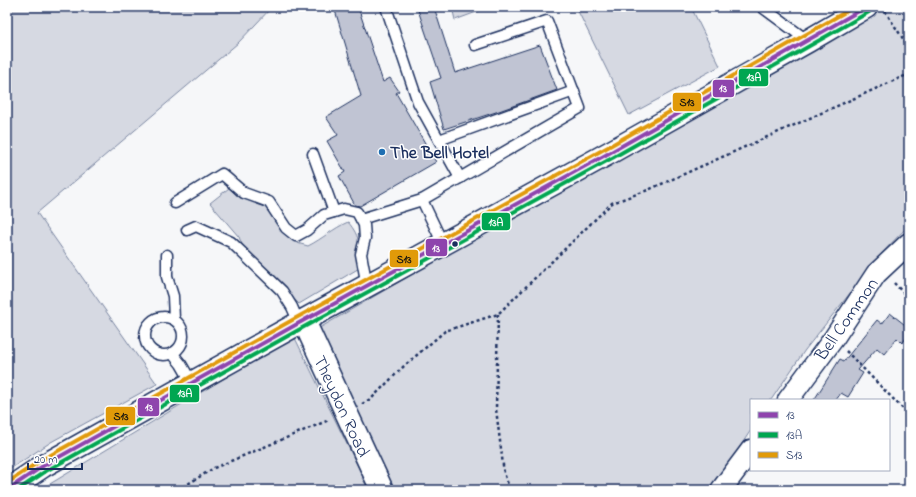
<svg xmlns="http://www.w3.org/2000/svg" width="916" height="497" font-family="'Indie Flower',sans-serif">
  <rect width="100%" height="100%" fill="#f6f7f9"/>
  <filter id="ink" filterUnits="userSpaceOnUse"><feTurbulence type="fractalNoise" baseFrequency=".025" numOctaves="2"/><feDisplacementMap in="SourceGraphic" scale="8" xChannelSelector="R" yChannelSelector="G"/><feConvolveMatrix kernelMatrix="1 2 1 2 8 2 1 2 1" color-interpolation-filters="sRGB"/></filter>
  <g filter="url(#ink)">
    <!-- green -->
    <g fill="#d6d9e2" stroke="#7884a0">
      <path d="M7,7H272L238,43L37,213L157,384L51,442L7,471Z"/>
      <path d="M452,7H490L455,20Z"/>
      <path d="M576,7H691L720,66L629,115Z"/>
      <path d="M885,7H909V225L881,254L805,350L771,400H751V430L711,490H392L316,330L525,209Z"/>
      <path d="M229,188L237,196L260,203L274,215L285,233L297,243L308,246C322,239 334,228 348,222C361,237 360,248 361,267L299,304L243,247L239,237L210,203Z"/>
      <path d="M294,336L363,477L362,478L369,490H40Z"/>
    </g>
    <!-- building -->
    <g fill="#c0c4d3" stroke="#1b2f5e">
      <path d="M334,7H358L383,82L390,78L399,91L396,93L436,162L360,206L355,205L339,176L345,172L327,141L338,135L326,117L361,96Z"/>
      <path d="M417,7H434L455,73L540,45L557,90L499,111L444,129L430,82L441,78Z"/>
      <path d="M890,313L909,328V335L902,343L897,338L884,354L877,348L858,370L863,373L848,397L841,393L836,400H814L840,359L844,361L877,320L882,324Z"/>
    </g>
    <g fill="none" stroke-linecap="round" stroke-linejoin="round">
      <defs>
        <g id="service">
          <path d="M386,7L418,102L460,178"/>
          <path d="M762,7L808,41"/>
          <path d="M439,140L574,91"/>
          <path d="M313,154L334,212"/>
          <path d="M175,203L222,174L244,193L269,202L286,228L296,236L307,230L324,215L344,209L357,212L364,225L365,238L361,254L367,286"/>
          <path d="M361,219L422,200"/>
          <path d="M187,230L196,226L231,242L282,291L292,307L299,323"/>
          <path d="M443,244L422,200L580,108L547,21L475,45"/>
          <path d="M167,255V277L173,296L174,319"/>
          <circle cx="164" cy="336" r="19"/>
          <path d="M172,353L181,364L192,383"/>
        </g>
        <g id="minor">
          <path d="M788,400L834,338L876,274L909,243"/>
          <path d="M721,490L751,450"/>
        </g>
        <path id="tertiary" d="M304,321L382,490"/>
        <path id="secondary" d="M7,490L43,466L299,323L611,152L808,41L866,7"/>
      </defs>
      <!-- service casing -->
      <use href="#service" stroke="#1b2f5e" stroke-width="13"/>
      <!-- minor casing -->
      <use href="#minor" stroke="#1b2f5e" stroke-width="23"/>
      <!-- tertiary casing -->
      <use href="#tertiary" stroke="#1b2f5e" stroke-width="25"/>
      <!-- secondary casing -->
      <use href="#secondary" stroke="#1b2f5e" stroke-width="25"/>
      <!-- path -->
      <g stroke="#1b2f5e" stroke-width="2.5" stroke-dasharray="3 3" stroke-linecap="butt">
        <path d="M885,11L909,48"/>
        <path d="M894,283L909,299"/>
        <path d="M498,314L496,409L504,473L510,490"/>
        <path d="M846,351L909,415"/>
        <path d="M362,404L372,398L403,367L445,331L498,314L612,203L648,190L909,74"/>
        <path d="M178,490L214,468L329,420"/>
      </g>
      <!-- service -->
      <use href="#service" stroke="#fff" stroke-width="10"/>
      <!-- minor -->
      <use href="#minor" stroke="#fff" stroke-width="20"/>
      <!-- tertiary -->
      <use href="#tertiary" stroke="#fff" stroke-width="22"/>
      <!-- secondary -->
      <use href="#secondary" stroke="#fff" stroke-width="22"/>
      <defs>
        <path id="bus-1" d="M7,490L43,466L299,323L611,152L866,7"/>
        <path id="bus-2" d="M18,490L46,471L302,328L614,157L869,12"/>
        <path id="bus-3" d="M7,483L40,461L296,318L608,147L854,7"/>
      </defs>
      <!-- bus-1 casing -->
      <use href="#bus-1" stroke="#fff" stroke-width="7"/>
      <!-- bus-2 casing -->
      <use href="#bus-2" stroke="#fff" stroke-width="7"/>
      <!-- bus-3 casing -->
      <use href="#bus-3" stroke="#fff" stroke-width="7"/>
      <!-- bus-1 -->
      <use href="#bus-1" stroke="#8e44ad" stroke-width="4"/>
      <!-- bus-2 -->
      <use href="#bus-2" stroke="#00a651" stroke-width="4"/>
      <!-- bus-3 -->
      <use href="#bus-3" stroke="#e19a09" stroke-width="4"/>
    </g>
  </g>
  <!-- markers -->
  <circle fill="#1f6fb2" stroke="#fff" stroke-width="1.5" cx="382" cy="152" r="4"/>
  <circle fill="#1b2f5e" stroke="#fff" stroke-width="1.5" cx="455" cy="244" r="3.5"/>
  <g text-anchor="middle" stroke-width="3" stroke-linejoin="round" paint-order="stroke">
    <!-- poi labels -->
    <g font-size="18" font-weight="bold" fill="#1b2f5e" stroke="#fff" text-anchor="start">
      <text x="390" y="158">The Bell Hotel</text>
    </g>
    <!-- street labels -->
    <g font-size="18" fill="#1b2f5e" stroke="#fff">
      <text transform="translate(846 319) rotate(-55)" y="6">Bell Common</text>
      <text transform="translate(342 406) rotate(65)" y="6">Theydon Road</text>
    </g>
  </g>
  <g stroke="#fff" stroke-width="1.5">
    <rect x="738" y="68" width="31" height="19" rx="4" fill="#00a651"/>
    <rect x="712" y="79" width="23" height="19" rx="4" fill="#8e44ad"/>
    <rect x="672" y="92" width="30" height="20" rx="4" fill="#e19a09"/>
    <rect x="481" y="212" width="30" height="19" rx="4" fill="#00a651"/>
    <rect x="425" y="238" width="23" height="19" rx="4" fill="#8e44ad"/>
    <rect x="389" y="249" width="30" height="19" rx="4" fill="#e19a09"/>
    <rect x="169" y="384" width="31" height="19" rx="4" fill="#00a651"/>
    <rect x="137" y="397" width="23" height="20" rx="4" fill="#8e44ad"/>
    <rect x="105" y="406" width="31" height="20" rx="4" fill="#e19a09"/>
  </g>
  <g font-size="11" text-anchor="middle" font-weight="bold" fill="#fff">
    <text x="754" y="81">13A</text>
    <text x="723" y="92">13</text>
    <text x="496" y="226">13A</text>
    <text x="436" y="252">13</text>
    <text x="185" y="397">13A</text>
    <text x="149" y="411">13</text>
  </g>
  <g font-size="11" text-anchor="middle" font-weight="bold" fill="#111">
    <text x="687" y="106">S13</text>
    <text x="404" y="263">S13</text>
    <text x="121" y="420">S13</text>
  </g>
  <!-- margin -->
  <rect width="916" height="497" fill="none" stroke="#fff" stroke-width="24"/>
  <rect x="12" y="12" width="892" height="473" fill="none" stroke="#1b2f5e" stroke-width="1.5" filter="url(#ink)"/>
  <!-- legend -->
  <rect x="750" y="399" width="140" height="72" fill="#ffffff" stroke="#a4acbf"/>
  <rect x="758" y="412" width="20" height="6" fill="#8e44ad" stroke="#a4acbf"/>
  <text x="786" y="419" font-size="12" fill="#1b2f5e">13</text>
  <rect x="758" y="432" width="20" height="6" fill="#00a651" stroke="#a4acbf"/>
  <text x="786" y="439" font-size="12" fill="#1b2f5e">13A</text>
  <rect x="758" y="452" width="20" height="6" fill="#e19a09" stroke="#a4acbf"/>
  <text x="786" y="459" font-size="12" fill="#1b2f5e">S13</text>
  <!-- scale -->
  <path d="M28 463v6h54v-6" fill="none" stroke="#1b2f5e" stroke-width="2"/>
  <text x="34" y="463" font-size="12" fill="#1b2f5e" stroke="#ffffff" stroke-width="3" paint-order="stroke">20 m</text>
</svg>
